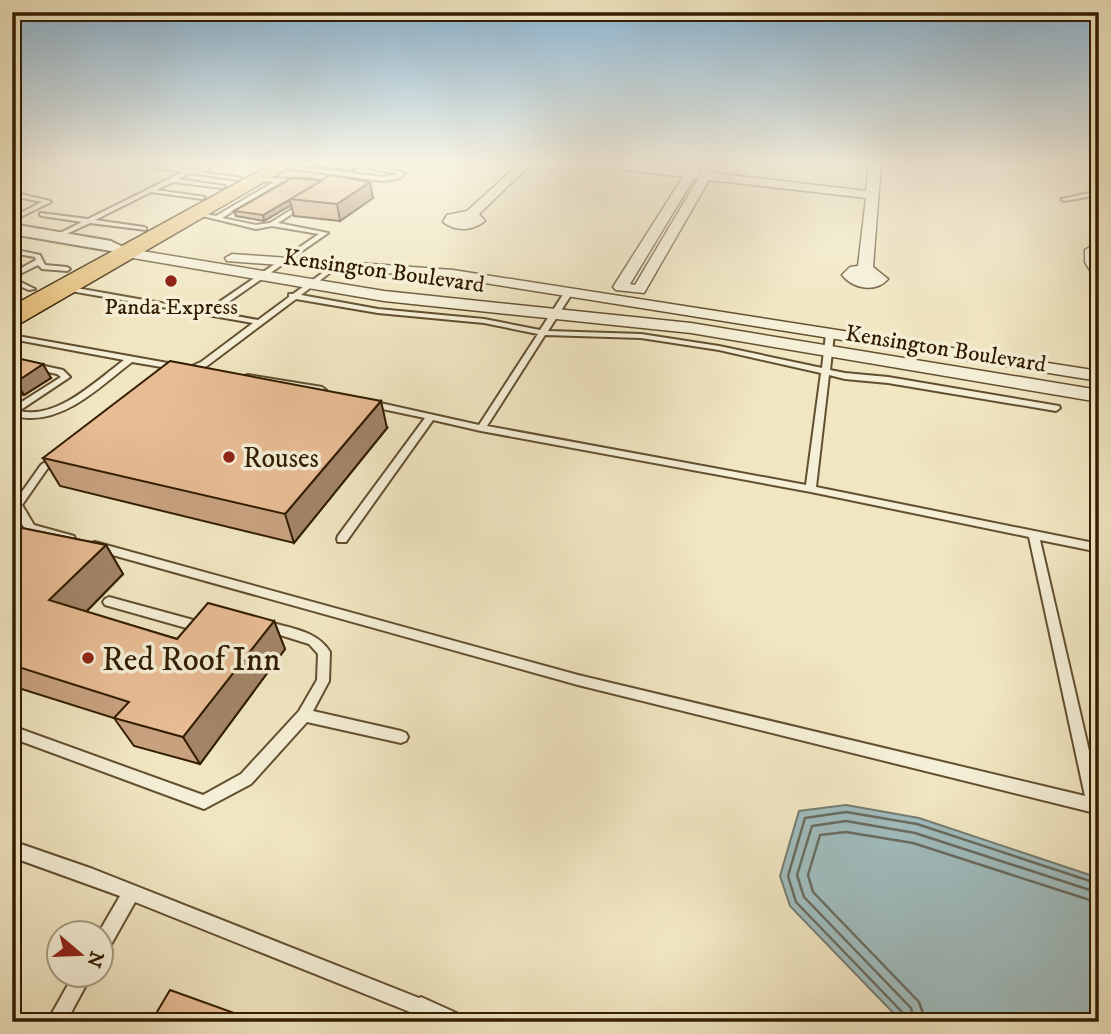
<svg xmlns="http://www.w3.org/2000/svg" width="1111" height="1034" font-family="'IM FELL DW Pica',serif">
  <rect width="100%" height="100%" fill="#f0e6c1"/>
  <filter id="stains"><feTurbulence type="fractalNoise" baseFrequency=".00286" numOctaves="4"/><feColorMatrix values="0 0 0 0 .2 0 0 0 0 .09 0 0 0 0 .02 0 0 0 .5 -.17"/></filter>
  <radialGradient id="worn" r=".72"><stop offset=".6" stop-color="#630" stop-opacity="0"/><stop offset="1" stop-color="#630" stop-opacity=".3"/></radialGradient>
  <!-- water -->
  <path fill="#a0bcbe" stroke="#747c72" stroke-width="2" d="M846,805L919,818L1099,878V1022H902L790,906L780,876L799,811Z"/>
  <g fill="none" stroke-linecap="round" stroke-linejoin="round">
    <!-- shore -->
    <g stroke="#696c5f" stroke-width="2.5">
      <path d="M906,1022L904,1014L796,902L788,876L805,818L846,812L917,824L1099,884"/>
      <path d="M915,1022L911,1008L804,897L797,875L812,826L846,821L915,833L1099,893"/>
      <path d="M926,1022L919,1002L813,892L808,875L820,835L846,832L913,843L1099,903"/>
    </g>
    <defs>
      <g id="service">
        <path d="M133,164H149L196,171L210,164H217L203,172L241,178L238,180L190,173L178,179L225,186L222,188L173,182L156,190L205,197L202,199L151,192L95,220L144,227L146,228V230L90,223L58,238H54V236L82,222L42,216L40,215V213L88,219L183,172Z"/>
        <path d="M350,164H363L405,173L400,178L383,181L277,167L280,165L383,177L398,174Z"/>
        <path d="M256,178L311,179L322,181L319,183L281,182L222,218L256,225L270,223L302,203L304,204V206L278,223L328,233L214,312L258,320L289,297V294H293L338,262L340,263V265L301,295L378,309L484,319L540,330L566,290H569L573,292L548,331L641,334L719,346L822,368L826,334L830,332L834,334L830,370L845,373L888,377L1059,406L1060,408L1056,411L888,383L845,379L829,375L816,487L1099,544V552L1040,540L1099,794V814L578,685L91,549L90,546L91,543L95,542L578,675L1085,796L1029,537L811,492L481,431L433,420L346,542H338L337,539L338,536L425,418L368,406V402L371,401L479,425L538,334L484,323L378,313L296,299L207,366L191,372L132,362C103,384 68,420 28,418C23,418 17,416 12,415V408L61,377L57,374L12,364V359L63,370L70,377L19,411C57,420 96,381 124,360L12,339V335L190,367L201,362L253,323L65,290L61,288L65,286L206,311L319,234L272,226L256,229L194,214L197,212L216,216L274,182L258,181ZM545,335L641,338L719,350L821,373L806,485L487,426Z"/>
        <path d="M1099,191V195L1064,201L1061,199Z"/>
        <path d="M12,192L50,201L51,202L12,221V217L42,202L12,196Z"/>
        <path d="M12,249L40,255L45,265L67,267L70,269L67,271L42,269L38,265L12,278L35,289L29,290L12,283V273L36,260L35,257L12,253Z"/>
        <path d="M248,375L322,387L326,390L322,393L245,380V376Z"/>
        <path d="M57,454L62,457L60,459L47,469L22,505L34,525L74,536L75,539L74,542L70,543L26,531L12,506L41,465Z"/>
        <path d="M109,597L197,621L208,622L210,625L208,628L197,631L105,605L103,602L105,599Z"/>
        <path d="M265,621C288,628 317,630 330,652L329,681L313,711L401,731L406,733L408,737L406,741L401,743L307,722L251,784L204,809L12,738V726L203,795L241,774L299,711L317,680L318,654L309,644L261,629L259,626L261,623Z"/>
        <path d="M12,841L93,869L419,998L421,997L463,1016L466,1022H434L425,1018L424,1022H406L410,1012L135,902L108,950L102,952V932H99L120,896L12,857Z"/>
        <path d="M74,974H92L66,1022H47Z"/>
      </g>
      <g id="minor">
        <path d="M519,164H531L479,214L485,221C472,231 456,232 443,222L447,215L467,211Z"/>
        <path d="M596,164H634L687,170L691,164H702L698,172H702L706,164H717L712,173L866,191L869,164H881L873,267L888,279C876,293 853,289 842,275L850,267L858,266L866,198L709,180L644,293L616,290L613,287L683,177L601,167ZM694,178L698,179L635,285L630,284Z"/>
        <path d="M1099,241V278L1094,277L1085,262V250Z"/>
        <path d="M111,242L130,249L384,291L691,323L1099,390V402L691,333L384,301L127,257L106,249V243Z"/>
        <path d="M232,254L453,270L1099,371V381L453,278L227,261L225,258Z"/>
      </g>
      <path id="tertiary" d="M12,224L111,241L120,246L111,251L12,234Z"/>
      <path id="primary" d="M272,164H295L21,323L12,325V306Z"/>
    </defs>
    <!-- service casing -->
    <use href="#service" stroke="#624f30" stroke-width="4"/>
    <!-- minor casing -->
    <use href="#minor" stroke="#624f30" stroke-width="3"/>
    <!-- tertiary casing -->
    <use href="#tertiary" stroke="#624f30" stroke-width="4"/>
    <!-- primary casing -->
    <use href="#primary" stroke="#321d00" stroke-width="3"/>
    <!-- service -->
    <use href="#service" fill="#f5efd7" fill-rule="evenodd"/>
    <!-- minor -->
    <use href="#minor" fill="#f5efd7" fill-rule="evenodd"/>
    <!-- tertiary -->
    <use href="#tertiary" fill="#f5efd7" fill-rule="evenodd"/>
    <!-- primary -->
    <use href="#primary" fill="#e8c380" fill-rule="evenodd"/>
  </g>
  <!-- wall -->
  <g fill="#c8a27f" stroke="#321d00" stroke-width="2">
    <path d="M313,164H357L358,168L354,171L313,166Z"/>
    <path d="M292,178L373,198L340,221L294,216L291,205L264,221L236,216L234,211Z"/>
    <path d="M12,357L51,378L24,395L12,393Z"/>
    <path d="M387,428L294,543L60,486L43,458Z"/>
    <path d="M12,526L106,545L123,574L86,612L177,639L274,621L285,649L200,764L134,746L114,718L12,686Z"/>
  </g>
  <!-- shaded-wall -->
  <g fill="#a28468" stroke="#321d00" stroke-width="2">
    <path d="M352,164H357L358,168L354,171Z"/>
    <path d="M370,182L373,198L340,221L337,204Z"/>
    <path d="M290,200L291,205L264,221L263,215Z"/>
    <path d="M43,364L51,378L24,395L16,382Z"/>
    <path d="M381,401L387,428L294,543L285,514Z"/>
    <path d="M106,545L123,574L69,629L49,600Z"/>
    <path d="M274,621L285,649L200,764L183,737Z"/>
  </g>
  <!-- building -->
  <g fill="#e8bc94" stroke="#321d00" stroke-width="2">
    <path d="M330,175L370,182L337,204L290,199Z"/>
    <path d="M292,178L321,181L263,215L234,211Z"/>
    <path d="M12,357L43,364L16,382L12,381Z"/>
    <path d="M170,361L381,401L285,514L43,458Z"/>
    <path d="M12,526L106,545L49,600L177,639L208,603L274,621L183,737L114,718L129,702L12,665Z"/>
    <path d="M170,990L259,1022H151Z"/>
  </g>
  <!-- sky -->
  <linearGradient id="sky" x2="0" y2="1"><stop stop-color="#8bb7d7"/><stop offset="0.53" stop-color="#f8f4e3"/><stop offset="1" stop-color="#f8f4e3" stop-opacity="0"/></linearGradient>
  <rect width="1111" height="309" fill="url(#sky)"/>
  <!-- markers -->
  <g fill="#8f2418" stroke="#f5efd7" stroke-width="2.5">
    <circle cx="171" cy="281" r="7"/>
    <circle cx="229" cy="457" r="7"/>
    <circle cx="88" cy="658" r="7"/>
  </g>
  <g text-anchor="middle" stroke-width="7" stroke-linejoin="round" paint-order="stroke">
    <!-- far-street labels -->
    <g font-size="23" fill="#321d00" stroke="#f5efd7">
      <text transform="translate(384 270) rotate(8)" y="8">Kensington Boulevard</text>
      <text transform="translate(946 348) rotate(9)" y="8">Kensington Boulevard</text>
    </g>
    <!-- far-poi labels -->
    <g font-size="23" fill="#321d00" stroke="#f5efd7">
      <text x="171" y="314">Panda Express</text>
    </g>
    <!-- poi labels -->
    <g font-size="28" fill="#321d00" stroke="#f5efd7" text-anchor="start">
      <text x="243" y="467">Rouses</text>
    </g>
    <!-- near-poi labels -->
    <g font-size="33" fill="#321d00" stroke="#f5efd7" text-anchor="start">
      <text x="102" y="670">Red Roof Inn</text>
    </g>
  </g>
  <!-- margin -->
  <rect width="1111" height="1034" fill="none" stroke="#f0e6c1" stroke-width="42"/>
  <rect x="14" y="14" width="1083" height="1006" fill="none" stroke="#321d00" stroke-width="3.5"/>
  <rect x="21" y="21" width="1069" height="992" fill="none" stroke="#321d00" stroke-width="2"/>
  <!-- north arrow -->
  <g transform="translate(80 954) rotate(109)"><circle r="33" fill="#f5efd7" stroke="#a79b81" stroke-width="2"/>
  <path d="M0-5L12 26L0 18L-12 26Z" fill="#8f2418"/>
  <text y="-10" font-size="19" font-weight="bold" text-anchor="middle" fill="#321d00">N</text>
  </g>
  <rect width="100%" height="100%" filter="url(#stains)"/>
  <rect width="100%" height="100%" fill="url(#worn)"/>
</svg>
